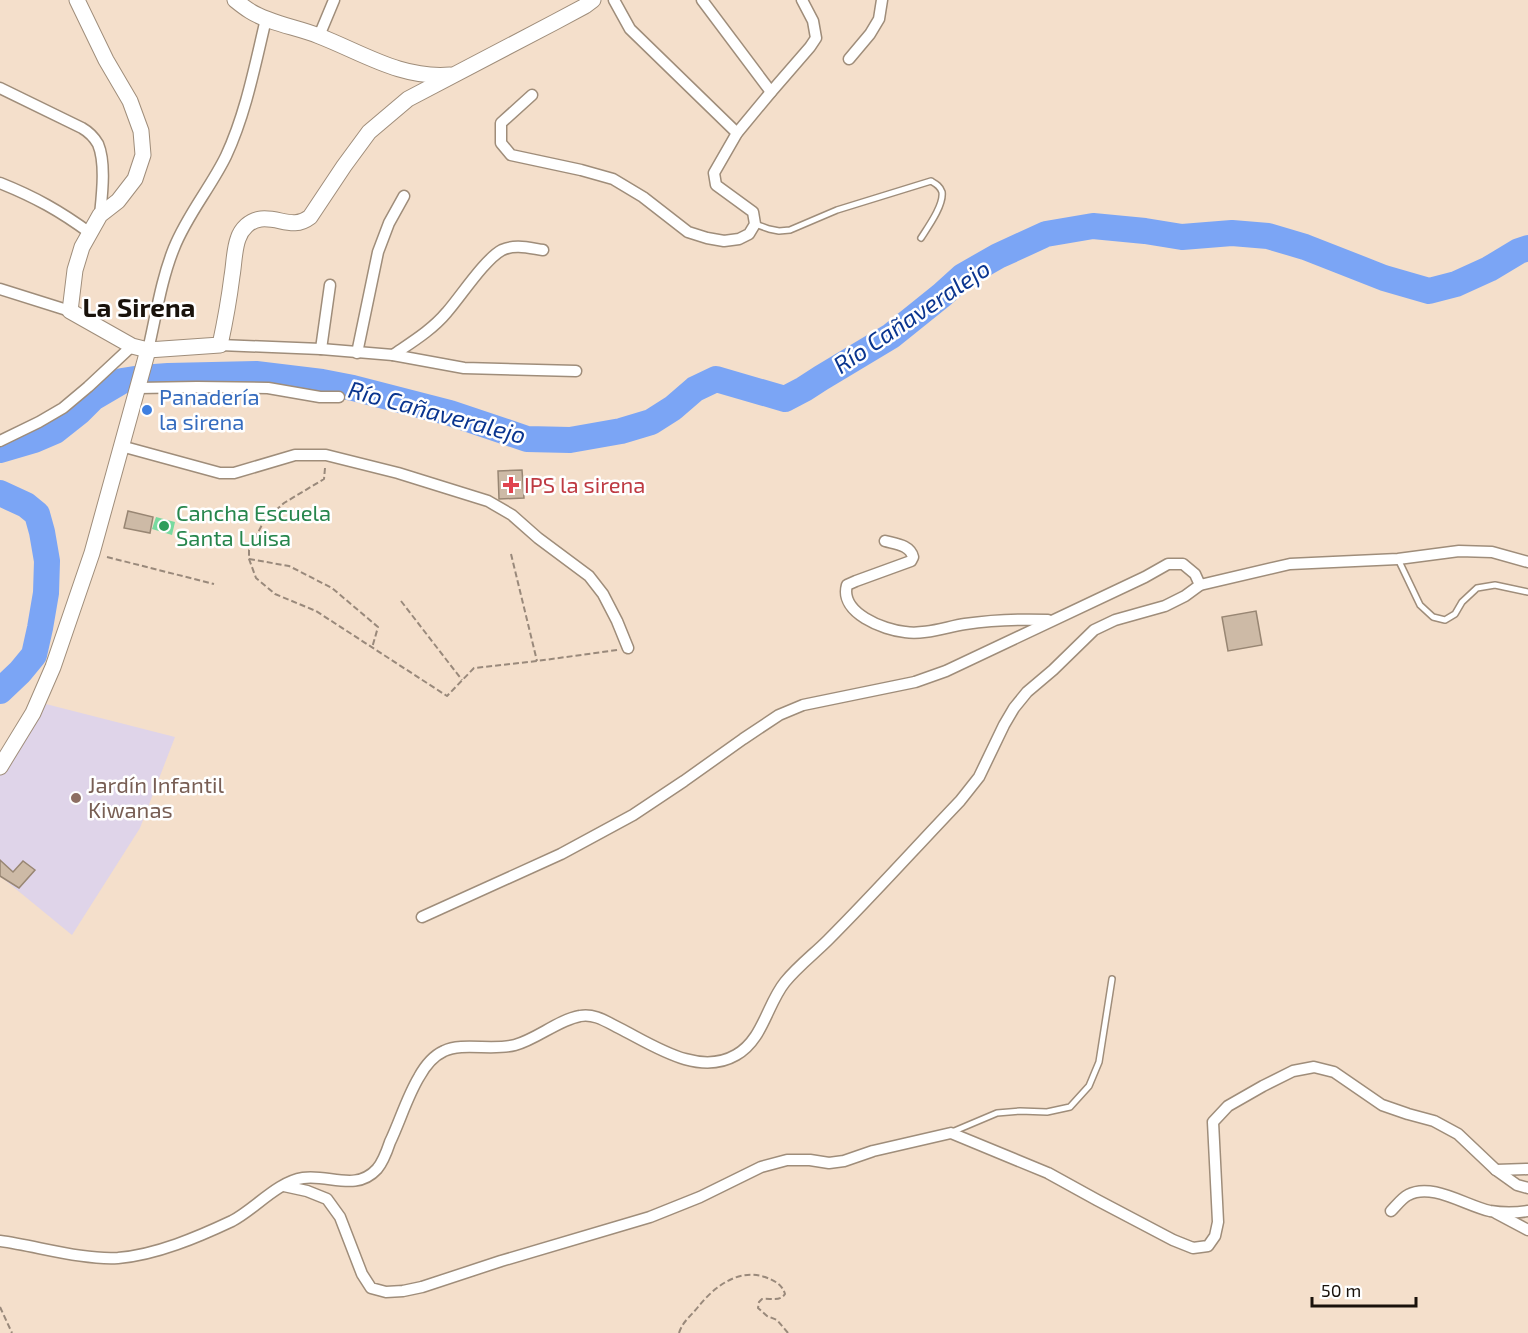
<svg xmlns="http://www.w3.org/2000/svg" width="1528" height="1333" font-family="'Exo 2',sans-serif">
  <rect width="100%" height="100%" fill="#f4dfcb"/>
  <!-- education -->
  <path fill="#dfd4e9" d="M38,702L175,737L140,828L72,935L0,876V767Z"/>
  <!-- green -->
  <path fill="#78da9f" d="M156,517L175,522L172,535L152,529Z"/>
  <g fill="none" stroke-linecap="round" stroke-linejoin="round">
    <!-- river -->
    <g stroke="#7ba5f5" stroke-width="26">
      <path d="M0,450L34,440L55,431L79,412L93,398L122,381L141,378L168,376L256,374L322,382L353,388L450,413L527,439L570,440L621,431L651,422L673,408L695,389L716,379L785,399L804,389L821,378L891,336L942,295L963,276L998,256L1046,234L1093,226L1145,231L1182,237L1232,233L1268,236L1305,247L1384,278L1429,291L1456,284L1489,269L1519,251L1528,248"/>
      <path d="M0,493L26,505L37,514L42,532L47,561L46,593L40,628L34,655L20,672L0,691"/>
    </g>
  </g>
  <!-- building -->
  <g fill="#cdbaa6" stroke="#988673" stroke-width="1.5">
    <path d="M522,470L524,498L499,499L498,471Z"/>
    <path d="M128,511L153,517L150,533L124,528Z"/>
    <path d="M1256,611L1262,645L1228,651L1222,617Z"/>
    <path d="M0,860L13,872L23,861L35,870L19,888L0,876Z"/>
  </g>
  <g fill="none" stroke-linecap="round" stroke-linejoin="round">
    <defs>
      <g id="lane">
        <path d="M755,224L769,229L779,231L790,230L837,210L931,181C936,184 940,186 942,192C944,205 928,227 921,238"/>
        <path d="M1398,559L1420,605L1433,617L1445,620L1455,614L1462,602L1477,588L1495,585L1528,592"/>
        <path d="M952,1132L997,1113L1020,1111L1047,1112L1070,1107L1089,1086L1099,1062L1112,979"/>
      </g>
      <g id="street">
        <path d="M614,0L630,29L737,133"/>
        <path d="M702,0L771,92"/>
        <path d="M319,36L334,0"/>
        <path d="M849,59L870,34L879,19L882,0"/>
        <path d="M0,88L82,128C89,132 94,137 98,144C106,163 102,195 100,215"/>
        <path d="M532,95L501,123V143L511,155L581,170L613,179L643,197L688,232L707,238L724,241L739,239L749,234L755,224L753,212L716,185L714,173L737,133L771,92L810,47L816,38L813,21L802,0"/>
        <path d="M0,183C35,197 60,211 90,233"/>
        <path d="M0,289L70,311"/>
        <path d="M220,345L321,349L393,355L464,368L576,371"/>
        <path d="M321,349L330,285"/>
        <path d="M148,350C156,316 161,280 174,248C187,215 211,187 226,156C246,113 255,65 266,19"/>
        <path d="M357,353L378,252L389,223L404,196"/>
        <path d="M393,355C412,342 432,330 447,312C461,296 485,259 502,250C515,244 529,248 543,250"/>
        <path d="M138,388L197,387L268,388L320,397H339"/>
        <path d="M0,441L39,422L63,408L88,387L132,346"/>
        <path d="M121,446L220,473H234L295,455H326L398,473L488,501L512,515L538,538L589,576L603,594L617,621L628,648"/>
        <path d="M885,541C896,544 910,545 913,557L911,561L856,581L847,585C839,613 884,630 905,632C924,635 946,627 965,624C993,620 1020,619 1048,620"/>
        <path d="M422,917L561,854L633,815L684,781L743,739L779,715L803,705L915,682L946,671L1145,577L1168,564H1183L1195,574L1200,585"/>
        <path d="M1496,1170L1528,1169"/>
        <path d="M284,1186L307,1191L327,1199L340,1217L362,1274L371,1288L386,1292L403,1291L422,1287L501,1261L650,1217L700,1197L761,1167L787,1160H810L829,1163L844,1161L873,1151L951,1133L1048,1173L1097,1200L1173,1240L1193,1248L1208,1246L1215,1236L1218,1222L1213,1122L1228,1106L1263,1086L1293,1071L1314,1067L1334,1072L1382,1105L1408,1114L1434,1121L1458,1134L1496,1170L1517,1185L1528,1188"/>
        <path d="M1391,1211C1396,1206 1402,1198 1408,1195C1432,1182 1466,1206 1490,1211C1502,1213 1516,1213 1528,1211"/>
        <path d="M1496,1213L1528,1230"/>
        <path d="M0,1241C37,1246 82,1260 118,1258C156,1255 198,1237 232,1221C255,1209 277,1182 303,1178C329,1174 356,1192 377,1169C383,1162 387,1151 390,1142C400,1121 407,1097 419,1077C425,1066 433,1056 444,1051C462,1042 493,1051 515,1045C537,1039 558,1020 580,1016C594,1013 607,1022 619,1028C653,1045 698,1077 736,1055C763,1040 767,1004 785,982C798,966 814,954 828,940C873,895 916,847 960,801L979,777L1004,725L1014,708L1027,692L1053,670L1094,630L1115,620L1165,606L1185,596L1200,585L1290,564L1398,559L1459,551L1492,552L1528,562"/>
      </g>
      <g id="secondary">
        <path d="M77,0L106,60L130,101L141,131L143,155L135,179L118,201L100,215L82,247L75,270L70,311L132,346L148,350L220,345C225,322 229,300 232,276C234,265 234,250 238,239C241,229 250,220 261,219C280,217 293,230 310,217L344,166L369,132L408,99L555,22L585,6L593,0"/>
        <path d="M235,0C240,4 245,8 250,11C271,24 297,27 319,36C363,53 401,79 450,75"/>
        <path d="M0,767L33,713L53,667L92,553L148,350"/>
      </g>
    </defs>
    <!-- lane casing -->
    <use href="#lane" stroke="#9f8d7a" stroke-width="8"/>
    <!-- street casing -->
    <use href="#street" stroke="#9f8d7a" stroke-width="13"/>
    <!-- secondary casing -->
    <use href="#secondary" stroke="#9f8d7a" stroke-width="17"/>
    <!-- path -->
    <g stroke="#99897b" stroke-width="2" stroke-dasharray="6 3" stroke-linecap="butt">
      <path d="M325,468L324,479L284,503L264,521L249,550V559L256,578L275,594L316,611L447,696L474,668L537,661L617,650"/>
      <path d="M511,554L537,661"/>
      <path d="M107,557L214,584"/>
      <path d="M249,559L289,566L332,588L378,627L372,648"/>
      <path d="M401,601L462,680"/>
      <path d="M0,1307L12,1333"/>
      <path d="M679,1333C683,1321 690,1317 698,1307C714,1287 738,1268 765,1277C775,1281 782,1284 785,1294C780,1302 770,1298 762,1299L759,1302L758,1308L767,1316L777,1320L788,1333"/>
    </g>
    <!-- lane -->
    <use href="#lane" stroke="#fff" stroke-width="5"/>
    <!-- street -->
    <use href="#street" stroke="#fff" stroke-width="10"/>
    <!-- secondary -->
    <use href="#secondary" stroke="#fff" stroke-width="15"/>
  </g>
  <!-- markers -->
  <circle fill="#3f7fe0" stroke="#fff" stroke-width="2" cx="147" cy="410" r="6"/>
  <path fill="#e0444e" stroke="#fff" stroke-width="2" d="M508 476h6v6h6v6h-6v6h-6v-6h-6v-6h6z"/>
  <circle fill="#2e9e5b" stroke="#fff" stroke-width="2" cx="164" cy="526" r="6"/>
  <circle fill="#8d6e63" stroke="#fff" stroke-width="2" cx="76" cy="798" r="6"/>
  <g text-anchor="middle" stroke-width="5" stroke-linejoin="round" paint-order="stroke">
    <!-- shop labels -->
    <g font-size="22" fill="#366cbe" stroke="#fff" text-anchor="start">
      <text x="159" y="405">Panadería<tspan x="159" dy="25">la sirena</tspan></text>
    </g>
    <!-- health labels -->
    <g font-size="22" fill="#be3a42" stroke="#fff" text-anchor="start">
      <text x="524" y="493">IPS la sirena</text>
    </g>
    <!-- leisure labels -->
    <g font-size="22" fill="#27864d" stroke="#fff" text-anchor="start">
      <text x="176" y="521">Cancha Escuela<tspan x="176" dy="25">Santa Luisa</tspan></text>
    </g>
    <!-- education labels -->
    <g font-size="22" fill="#785e54" stroke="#fff" text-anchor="start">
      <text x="88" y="793">Jardín Infantil<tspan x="88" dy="25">Kiwanas</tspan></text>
    </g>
    <!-- water labels -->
    <g font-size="24" font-style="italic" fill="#0a358f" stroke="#fff">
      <text transform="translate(912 317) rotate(-34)" y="8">Río Cañaveralejo</text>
      <text transform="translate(437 413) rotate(15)" y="8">Río Cañaveralejo</text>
    </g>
    <!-- quarter labels -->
    <g font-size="26" font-weight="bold" fill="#19120b" stroke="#fff">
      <text x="139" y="317">La Sirena</text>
    </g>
  </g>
  <!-- scale -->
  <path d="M1312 1297v9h104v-9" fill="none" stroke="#19120b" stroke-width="3"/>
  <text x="1321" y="1297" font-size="18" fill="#19120b" stroke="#ffffff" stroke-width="4.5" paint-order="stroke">50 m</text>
</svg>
